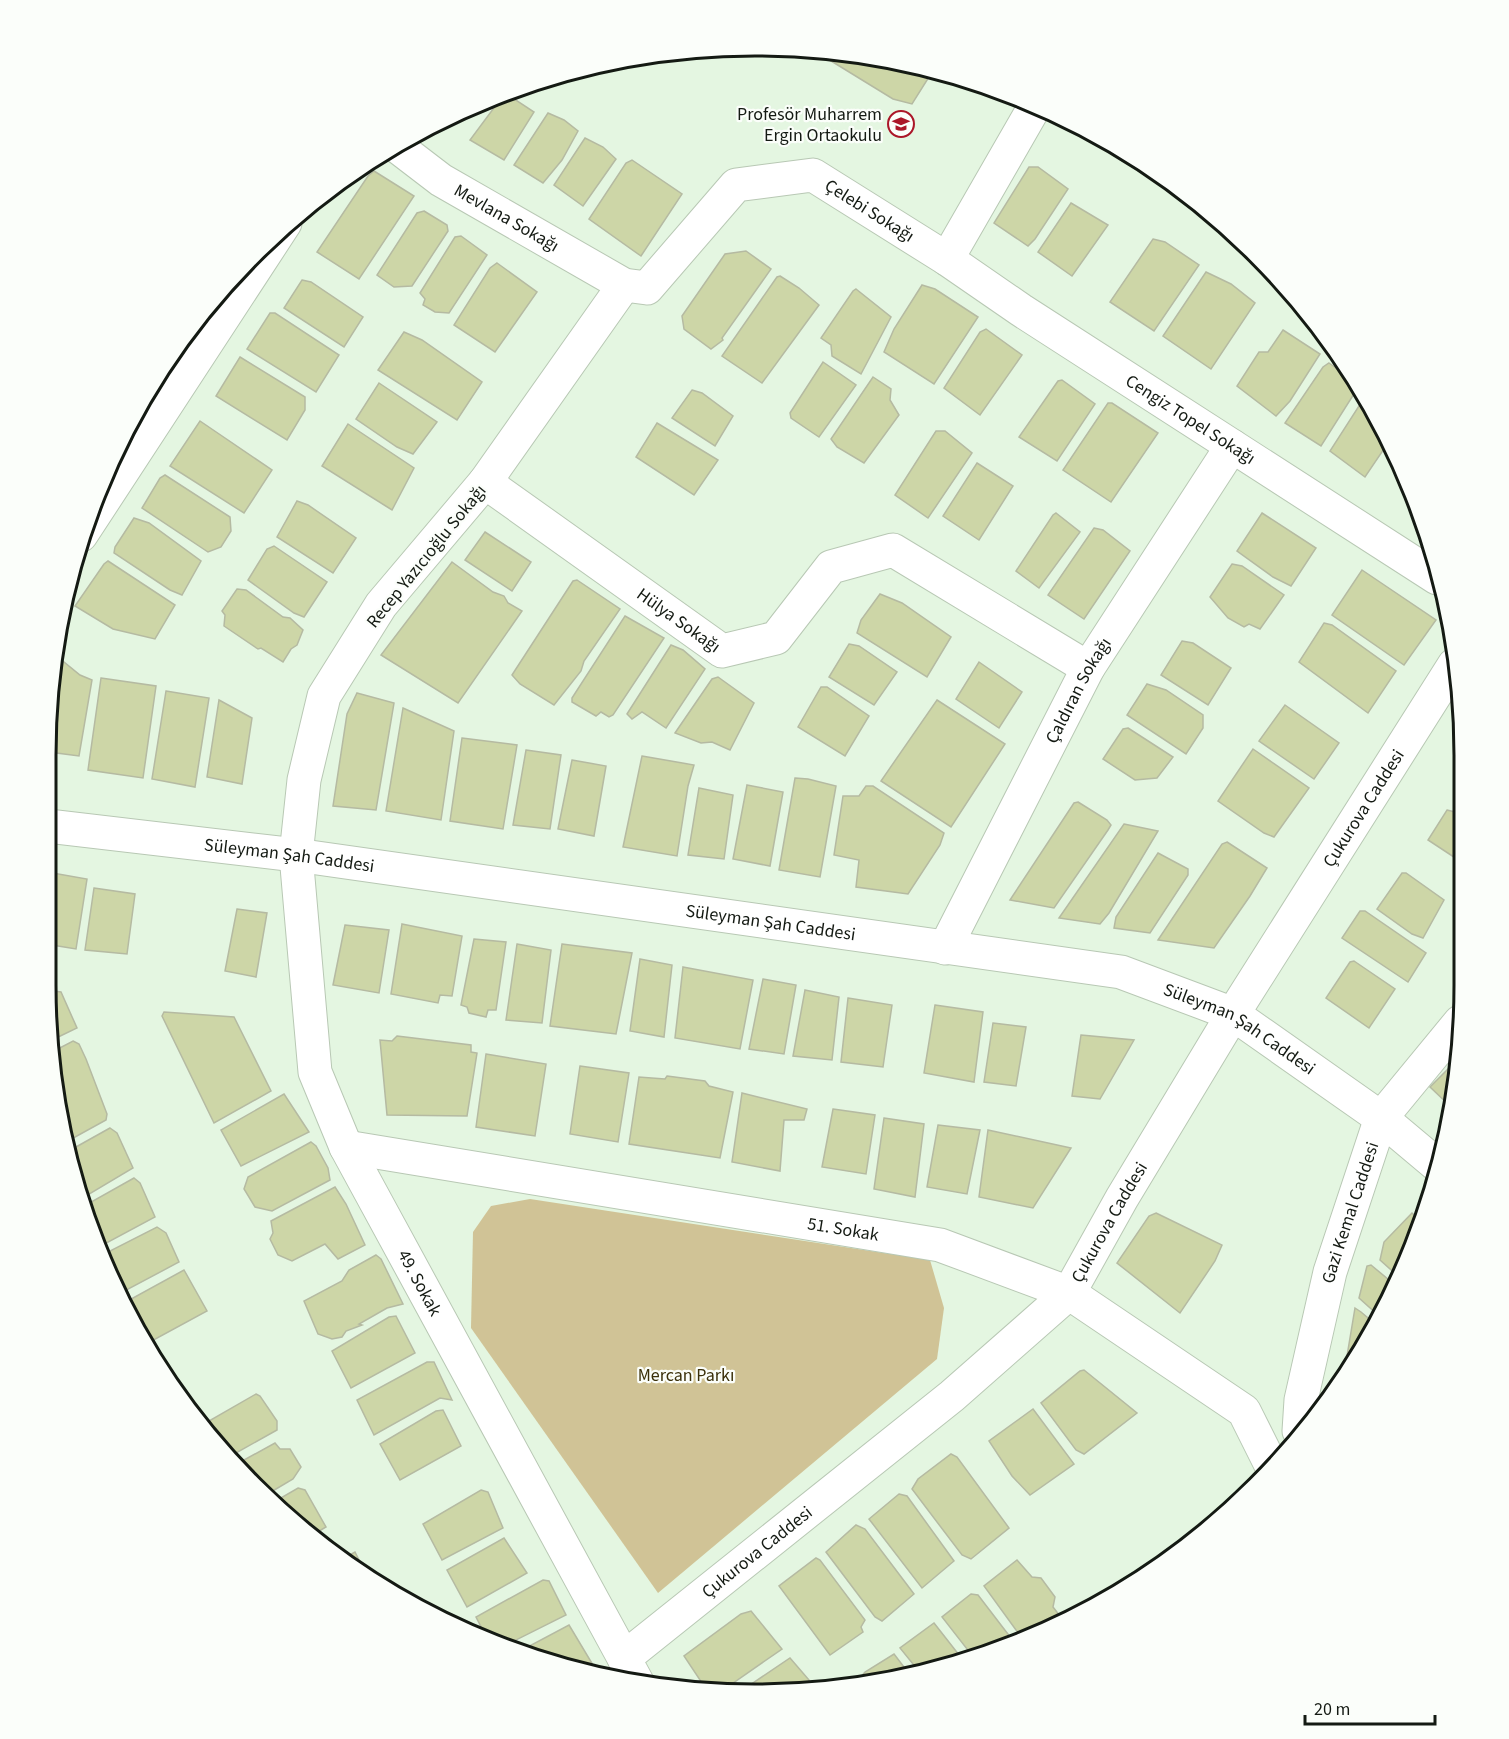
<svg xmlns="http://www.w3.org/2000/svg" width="1509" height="1739" font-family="'Source Sans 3',sans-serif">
  <rect width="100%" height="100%" fill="#e4f6e1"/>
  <!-- green -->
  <path fill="#d0c396" d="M530,1199L930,1260L944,1308L937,1359L658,1593L471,1328L473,1232L491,1206Z"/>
  <!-- building -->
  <g fill="#cdd6a7" stroke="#b5baa2" stroke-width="1.5">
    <path d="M810,48L934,69L912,104L893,99Z"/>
    <path d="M505,93L534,112L504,160L470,140Z"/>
    <path d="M548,113L564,120L578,131L562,160L543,183L514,165Z"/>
    <path d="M585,138L603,147L616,159L583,206L554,185Z"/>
    <path d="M632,160L682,194L641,256L589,219L626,163Z"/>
    <path d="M1029,167H1038L1068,189L1035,239L1028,246L994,223Z"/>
    <path d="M374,171L414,196L359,279L317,252L368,176Z"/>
    <path d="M1071,203L1108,225L1072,276L1038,252Z"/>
    <path d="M424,211L447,225L448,231L412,286L394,287L377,275L417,213Z"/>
    <path d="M461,236L487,255L449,313L435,312L423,305L425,299L420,293L455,237Z"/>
    <path d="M1153,239L1165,242L1199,265L1154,331L1110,302Z"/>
    <path d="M746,251L771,269L722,338L723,340L711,349L684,329L682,316L725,254Z"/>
    <path d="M497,263L537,292L495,352L454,325L490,268Z"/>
    <path d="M1206,272L1231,284L1255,303L1211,369L1163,336Z"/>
    <path d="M780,276L799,288L819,305L762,383L722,356L777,277Z"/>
    <path d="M302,280L311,282L363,317L344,347L284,308Z"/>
    <path d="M922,285L935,289L978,317L934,384L884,352L894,329Z"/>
    <path d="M856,289L891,317L861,374L832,356L831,345L821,338L853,291Z"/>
    <path d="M270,313H275L339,355L316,392L247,349Z"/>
    <path d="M986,329L1022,355L980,415L944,388L980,332Z"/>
    <path d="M1283,330L1320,354L1290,401L1276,416L1237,386L1259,352H1268Z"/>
    <path d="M404,332L422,340L482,382L457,420L378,370Z"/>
    <path d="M240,357L305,397V410L287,440L216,396Z"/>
    <path d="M823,362L856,385L819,437L791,418L790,413Z"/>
    <path d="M1329,363L1356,382L1359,386L1321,446L1285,423L1323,367Z"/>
    <path d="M873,377L891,389L890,400L899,415L864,463L837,447L831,439Z"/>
    <path d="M1062,380L1095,404L1057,461L1019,437L1058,381Z"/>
    <path d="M379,383L437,422L413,454L397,447L356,419Z"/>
    <path d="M692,390L702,393L733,416L715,446L672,418Z"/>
    <path d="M1366,395L1388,443L1365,477L1330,451Z"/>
    <path d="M1108,403H1112L1158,433L1111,502L1063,470Z"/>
    <path d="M200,421L272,470L244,513L170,466Z"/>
    <path d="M657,423L718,460L694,495L636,457Z"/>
    <path d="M348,424L414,468L392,510L322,466Z"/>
    <path d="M936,431H945L972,453L928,518L895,495Z"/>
    <path d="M977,463L1013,486L979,540L943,516Z"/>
    <path d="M165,475L230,517L231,531L221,547L208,552L142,508L160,478Z"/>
    <path d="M297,501L308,505L356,538L333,573L277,537Z"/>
    <path d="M1056,513L1080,532L1039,588L1016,571L1053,515Z"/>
    <path d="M1262,513L1316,548L1291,586L1273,577L1237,551Z"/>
    <path d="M134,518L149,523L201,561L182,595L170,590L114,553L115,547Z"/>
    <path d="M1094,528L1103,530L1130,551L1084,619L1048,595Z"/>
    <path d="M485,532L531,562L512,591L465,560Z"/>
    <path d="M274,546L327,582L304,617L294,613L248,580L267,549Z"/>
    <path d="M108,561L175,605L155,639L113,629L75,606L104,564Z"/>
    <path d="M452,562L493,592L504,596L508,603L522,611L458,703L381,655Z"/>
    <path d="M1232,564L1242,566L1284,595L1260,629L1249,624L1244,627L1228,618L1210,597Z"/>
    <path d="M1362,570L1436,620L1404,665L1332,615Z"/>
    <path d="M577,580L620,609L584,661L581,671L554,705L520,684L512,675L573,581Z"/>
    <path d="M237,589L246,590L283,617L290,618L303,630L297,645L291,649L283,662L261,648L258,649L224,626L225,615L222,611Z"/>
    <path d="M880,594L902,603L951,637L927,677L857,633L861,620Z"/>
    <path d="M625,616L664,638L613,715L609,717L601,712L596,716L572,702V698Z"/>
    <path d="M1324,623L1332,625L1396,671L1368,713L1299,662Z"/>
    <path d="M1182,641L1193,643L1231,668L1208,705L1161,675Z"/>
    <path d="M849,644L859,646L897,672L874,705L829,677Z"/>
    <path d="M671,645L683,650L705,669L666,728L642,712L632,719L627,714Z"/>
    <path d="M52,656L59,658L80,675L92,680L79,756L49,752Z"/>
    <path d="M979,662L1022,692L999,728L956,699Z"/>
    <path d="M718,677L754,703L730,750L712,742L701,743L675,733L712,679Z"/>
    <path d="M101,678L156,686L143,778L88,770Z"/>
    <path d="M1147,684L1166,690L1203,715V728L1186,754L1127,715Z"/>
    <path d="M821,687H827L869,716L845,756L798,727Z"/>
    <path d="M166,691L209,698L195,787L152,779Z"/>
    <path d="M357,693L394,703L376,810L333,806L347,714Z"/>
    <path d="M219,700L252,718L242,784L207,777Z"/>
    <path d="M937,700L1005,744L951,827L881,781Z"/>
    <path d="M1285,705L1339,743L1314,779L1259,741Z"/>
    <path d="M403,708L454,731L441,820L386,811Z"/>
    <path d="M1128,728L1173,757L1157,778L1135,780L1103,759L1123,729Z"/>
    <path d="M462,738L517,745L503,829L450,821Z"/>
    <path d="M1253,749L1309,788L1274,837L1264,833L1218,801Z"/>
    <path d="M526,750L561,755L550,829L513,825Z"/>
    <path d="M642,756L694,765L688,786L677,856L623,847Z"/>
    <path d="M572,760L606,766L594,836L558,829Z"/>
    <path d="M795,778L808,779L836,786L820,877L779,870Z"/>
    <path d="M747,785L783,792L770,866L733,859Z"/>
    <path d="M866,786H873L944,833L940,845L908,894L856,887L859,860L834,855L843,796H859Z"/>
    <path d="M1463,787V804L1455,799Z"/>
    <path d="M699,788L733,795L724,859L688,855Z"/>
    <path d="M1078,802L1107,820L1111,825L1108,830L1054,908L1010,900L1074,803Z"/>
    <path d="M1447,810L1459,813L1463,816V863L1428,840Z"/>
    <path d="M1124,824L1158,831L1109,913L1100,924L1059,918Z"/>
    <path d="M1227,842L1267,868L1250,896L1214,948L1158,940L1222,844Z"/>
    <path d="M1158,853L1188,869V875L1150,933L1114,928L1116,917Z"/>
    <path d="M47,872L87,879L76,949L46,944Z"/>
    <path d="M1402,873H1406L1444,900L1423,938L1412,934L1377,909Z"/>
    <path d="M94,888L135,894L127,954L85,950Z"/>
    <path d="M237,909L267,913L256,977L225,971Z"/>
    <path d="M1360,911H1365L1426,953L1408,982L1342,938Z"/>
    <path d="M402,924L462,936L452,996L440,995L438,1003L391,994Z"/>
    <path d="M345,925L389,930L379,993L333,985Z"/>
    <path d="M474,939L506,942L496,1010H488L486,1017L469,1013L467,1007L461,1005Z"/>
    <path d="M517,944L551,950L542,1023L506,1020Z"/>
    <path d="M562,944L632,953L616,1034L550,1026Z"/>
    <path d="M640,959L672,965L664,1037L630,1031Z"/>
    <path d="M1354,961L1395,989L1369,1028L1326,998L1350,962Z"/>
    <path d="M683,967L753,980L740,1049L675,1038Z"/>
    <path d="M763,979L796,985L784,1054L749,1049Z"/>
    <path d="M46,990L61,992L77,1028L52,1040Z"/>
    <path d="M805,990L839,997L832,1060L793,1056Z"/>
    <path d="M848,998L892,1005L883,1067L841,1062Z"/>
    <path d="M935,1005L983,1012L974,1082L924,1073Z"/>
    <path d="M164,1012L234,1017L271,1091L214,1123L162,1016Z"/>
    <path d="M993,1023L1026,1027L1016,1086L984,1082Z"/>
    <path d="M1081,1035L1134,1040L1100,1099L1072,1096Z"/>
    <path d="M397,1036L471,1045V1052L477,1053L467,1116L387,1115L380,1040L392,1041Z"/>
    <path d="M73,1041L79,1044L86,1059L107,1114L106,1120L66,1142L54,1051Z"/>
    <path d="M1458,1048L1452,1108L1430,1087L1453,1064V1052Z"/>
    <path d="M486,1054L546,1064L535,1136L476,1127Z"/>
    <path d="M580,1066L629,1073L618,1142L570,1134Z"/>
    <path d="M667,1076L705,1081L709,1086L733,1092L720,1158L629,1144L639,1077L665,1079Z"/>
    <path d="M742,1093L807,1109L804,1120H784L780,1171L732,1162Z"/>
    <path d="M284,1094L309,1132L241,1166L221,1130Z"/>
    <path d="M833,1109L875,1115L866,1174L822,1167Z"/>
    <path d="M884,1118L924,1124L915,1197L874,1189Z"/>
    <path d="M938,1125L980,1130L967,1194L927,1187Z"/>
    <path d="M110,1128L117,1133L133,1168L81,1199L69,1168L67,1152Z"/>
    <path d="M988,1130L1071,1148L1033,1208L979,1197Z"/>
    <path d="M311,1142L316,1146L328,1168L330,1180L272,1211L255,1207L244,1189L248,1177Z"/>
    <path d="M134,1178L140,1183L155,1217L99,1247L84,1206Z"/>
    <path d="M335,1187L346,1204L365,1245L338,1259L325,1244L292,1261L278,1255L270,1239L273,1233L271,1221Z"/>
    <path d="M1156,1213L1222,1245L1215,1261L1180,1313L1117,1263L1149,1216Z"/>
    <path d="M1412,1213L1421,1221L1410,1256L1399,1277L1380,1260L1384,1242Z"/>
    <path d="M157,1227L166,1233L179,1262L117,1295L102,1255Z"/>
    <path d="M376,1255L381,1259L403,1304L387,1308L359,1324L362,1325L346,1331L342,1337L332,1339L318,1334L304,1301L342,1281L349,1270Z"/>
    <path d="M1371,1265L1395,1285L1378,1315L1359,1298L1367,1266Z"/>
    <path d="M184,1270L207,1311L148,1343L122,1304Z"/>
    <path d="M1355,1308L1361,1312L1374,1323L1353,1362L1347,1356Z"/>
    <path d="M396,1316L415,1353L351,1388L332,1351L389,1317Z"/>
    <path d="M427,1362H434L452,1400L440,1398L374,1435L357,1400Z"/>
    <path d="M1343,1368L1349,1370L1340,1384Z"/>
    <path d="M1084,1370L1137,1413L1084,1454L1076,1450L1041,1403L1080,1371Z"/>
    <path d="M256,1394L260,1396L277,1421V1430L227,1458L221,1452L202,1425Z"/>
    <path d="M1033,1409L1074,1464L1030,1495L1012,1476L989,1441Z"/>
    <path d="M443,1410L461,1446L400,1480L380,1444L436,1411Z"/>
    <path d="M275,1443L280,1449H290L301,1467L293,1479L266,1495L235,1465Z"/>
    <path d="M951,1454L957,1457L1009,1528L971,1559L962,1555L912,1489L918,1479Z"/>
    <path d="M298,1488L305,1490L326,1527L311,1536L274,1502Z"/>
    <path d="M481,1490L488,1492L503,1528L442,1560L423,1524Z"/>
    <path d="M899,1494L907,1496L954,1561L922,1588L869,1519Z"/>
    <path d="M856,1525L865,1529L914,1594L882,1621L875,1617L826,1552Z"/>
    <path d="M504,1538L527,1573L467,1607L447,1570Z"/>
    <path d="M355,1552L365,1572L342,1559Z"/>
    <path d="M816,1558L820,1560L865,1620L861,1627L863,1632L830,1655L779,1586Z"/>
    <path d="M1017,1560L1032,1577L1041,1578L1055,1597L1053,1607L1063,1620L1024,1638L1016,1630L984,1586Z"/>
    <path d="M543,1580L549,1581L566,1615L504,1646L489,1642L476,1617Z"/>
    <path d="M971,1594L978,1595L1014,1642L982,1656L974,1658L942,1617Z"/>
    <path d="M751,1611L782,1649L726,1688L704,1686L684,1656L741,1614Z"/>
    <path d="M934,1623L963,1660L917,1669L900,1648Z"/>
    <path d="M569,1625L596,1670L591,1673L520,1651Z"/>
    <path d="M894,1654L907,1671L859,1681L858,1680L865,1672Z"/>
    <path d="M790,1658L809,1680V1685L799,1692L744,1689Z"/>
  </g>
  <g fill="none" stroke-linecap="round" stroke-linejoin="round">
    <defs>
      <g id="minor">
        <path id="s1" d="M394,144L441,180L624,285L647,288L736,185L813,175L947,259L1021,310L1437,578"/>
        <path d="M947,259L1035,106"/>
        <path id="s2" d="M624,285L485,482L381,605L324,696L304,780L296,855L315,1072L346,1147L637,1682"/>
        <path id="s3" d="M485,482L722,651L776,638L831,567L893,550L1088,668"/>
        <path d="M81,535L285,223"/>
        <path id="s4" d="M945,948L1088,668L1232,446"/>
        <path id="s5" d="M346,1147L940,1245L1069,1293L1244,1411L1270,1463"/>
        <path id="s6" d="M1299,1431L1301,1400L1330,1272L1381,1118L1460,1022"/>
        <path id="s7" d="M624,1658L952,1396L1069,1293L1122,1198L1233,1014L1454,665"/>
      </g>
      <g id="tertiary">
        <path id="s8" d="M48,826L296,855L1121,972L1233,1014L1381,1118L1437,1165"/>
      </g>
    </defs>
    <!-- minor casing -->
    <use href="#minor" stroke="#b8c8b4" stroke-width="35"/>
    <!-- tertiary casing -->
    <use href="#tertiary" stroke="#b8c8b4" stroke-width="35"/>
    <!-- minor -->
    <use href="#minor" stroke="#fff" stroke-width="33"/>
    <!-- tertiary -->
    <use href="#tertiary" stroke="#fff" stroke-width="33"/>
  </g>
  <!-- icons -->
  <defs>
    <symbol id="school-ring" viewBox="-11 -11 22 22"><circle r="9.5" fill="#fbfefa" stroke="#ab1628" stroke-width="1.5"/><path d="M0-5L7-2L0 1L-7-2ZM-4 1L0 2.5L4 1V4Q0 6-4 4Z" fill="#ab1628"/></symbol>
  </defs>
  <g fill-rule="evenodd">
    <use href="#school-ring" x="886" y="109" width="30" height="30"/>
  </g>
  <g text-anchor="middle" stroke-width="4.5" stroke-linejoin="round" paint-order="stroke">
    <!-- poi labels -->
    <g font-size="18" fill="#141a13" stroke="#fbfefa" text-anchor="end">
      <text x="882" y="120">Profesör Muharrem<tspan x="882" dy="21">Ergin Ortaokulu</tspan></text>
    </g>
    <!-- street labels -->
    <g font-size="18" fill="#141a13" stroke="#fbfefa">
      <text dy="6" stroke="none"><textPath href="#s1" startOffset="574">Çelebi Sokağı</textPath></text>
      <text dy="6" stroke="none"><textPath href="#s1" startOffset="135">Mevlana Sokağı</textPath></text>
      <text dy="6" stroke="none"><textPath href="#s1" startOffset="957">Cengiz Topel Sokağı</textPath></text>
      <text transform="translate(426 556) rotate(-51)" y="6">Recep Yazıcıoğlu Sokağı</text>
      <text dy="6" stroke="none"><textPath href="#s3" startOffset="238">Hülya Sokağı</textPath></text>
      <text dy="6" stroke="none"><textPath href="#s4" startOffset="290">Çaldıran Sokağı</textPath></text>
      <text dy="6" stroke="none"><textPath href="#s7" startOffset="1143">Çukurova Caddesi</textPath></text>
      <text dy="6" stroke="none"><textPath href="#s8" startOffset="243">Süleyman Şah Caddesi</textPath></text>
      <text dy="6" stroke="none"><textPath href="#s8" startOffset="729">Süleyman Şah Caddesi</textPath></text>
      <text dy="6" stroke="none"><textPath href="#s8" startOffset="1215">Süleyman Şah Caddesi</textPath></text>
      <text dy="6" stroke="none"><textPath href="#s6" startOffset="225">Gazi Kemal Caddesi</textPath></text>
      <text dy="6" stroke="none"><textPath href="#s7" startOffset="657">Çukurova Caddesi</textPath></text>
      <text dy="6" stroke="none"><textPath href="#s5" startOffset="504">51. Sokak</textPath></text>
      <text dy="6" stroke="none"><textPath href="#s2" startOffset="1125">49. Sokak</textPath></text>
      <text dy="6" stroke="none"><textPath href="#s7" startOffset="170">Çukurova Caddesi</textPath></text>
    </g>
    <!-- park labels -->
    <g font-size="18" fill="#3b300a" stroke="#fbfefa">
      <text x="686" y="1381">Mercan Parkı</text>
    </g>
  </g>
  <!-- crop -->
  <path d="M0 0H1509V1739H0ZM755 56H755A699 699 0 0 1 1454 755V985A699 699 0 0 1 755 1684H755A699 699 0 0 1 56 985V755A699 699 0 0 1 755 56Z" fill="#fbfefa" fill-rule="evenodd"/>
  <path fill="none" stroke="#141a13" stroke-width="3" d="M755 56H755A699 699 0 0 1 1454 755V985A699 699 0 0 1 755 1684H755A699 699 0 0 1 56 985V755A699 699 0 0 1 755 56Z"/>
  <!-- scale -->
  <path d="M1305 1715v9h130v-9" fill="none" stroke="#141a13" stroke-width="3"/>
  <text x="1314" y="1715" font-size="18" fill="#141a13" stroke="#fbfefa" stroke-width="4.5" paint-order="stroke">20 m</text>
</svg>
